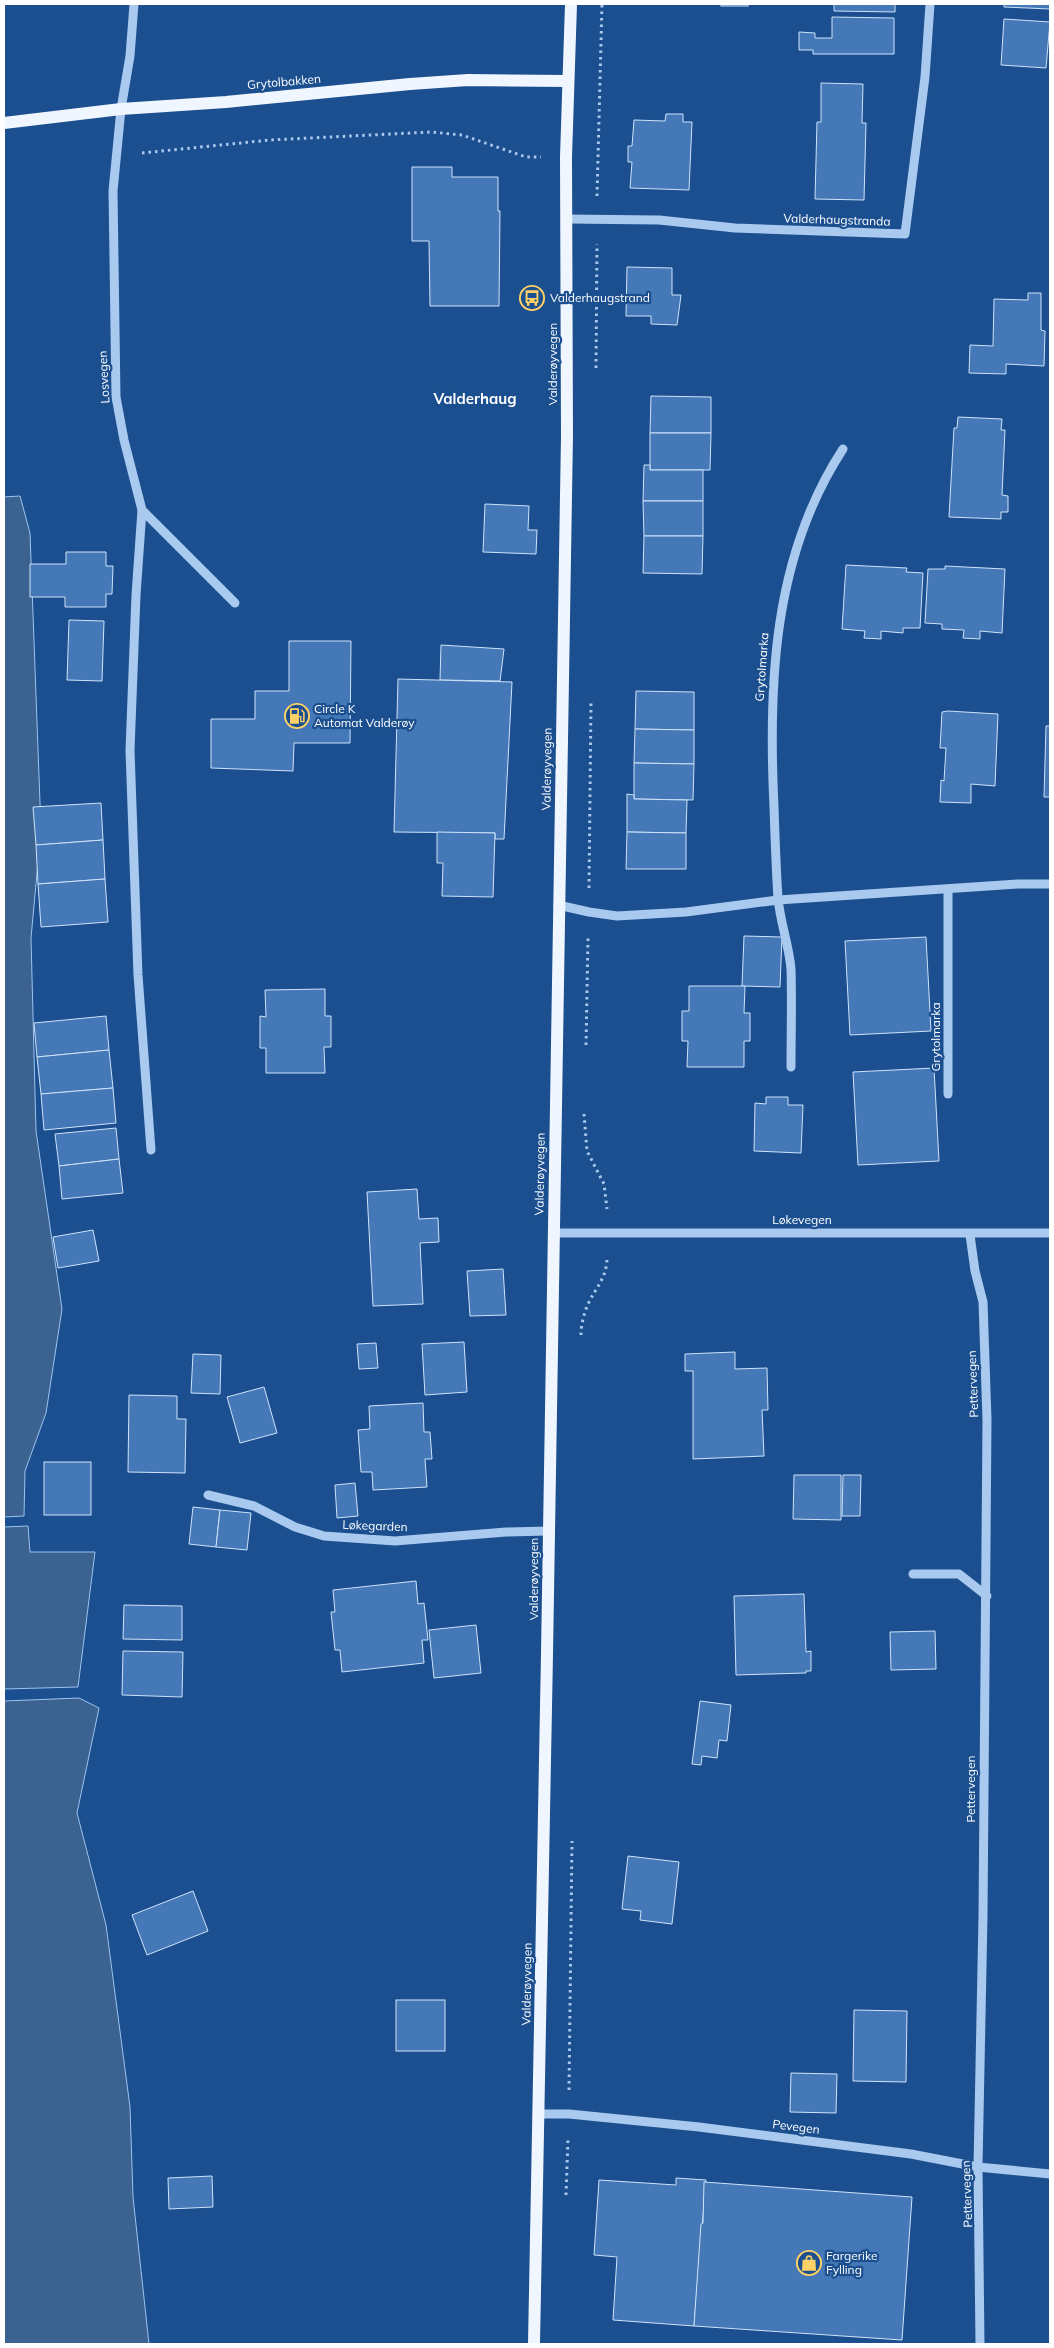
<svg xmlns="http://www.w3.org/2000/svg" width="1054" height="2348" font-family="Mulish,sans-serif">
  <rect width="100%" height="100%" fill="#1b4f8f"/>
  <!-- water -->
  <g fill="#3c6290" stroke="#9cc4f0">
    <path d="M20,496L30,533L41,830L31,938L36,1131L62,1309L46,1413L25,1471L24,1516L4,1517V497Z"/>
    <path d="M28,1526L30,1552H95L78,1687L4,1689V1527Z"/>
    <path d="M79,1698L99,1708L77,1813L106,1925L130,2107L133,2197L149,2344H4V1701Z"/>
  </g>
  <!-- building -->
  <g fill="#4478b7" stroke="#cfe3fa">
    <rect x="721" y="4" width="27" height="2"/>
    <path d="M834,4H895V12L834,11Z"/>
    <path d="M1004,4H1050V9L1004,7Z"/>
    <path d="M832,17L894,18V54H813V50H799V32L815,33V38H832Z"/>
    <path d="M1004,19L1050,22L1046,68L1001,65Z"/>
    <path d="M821,83L863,84L862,123H866L864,200L815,199L817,122H821Z"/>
    <path d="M666,114H683V122H692L689,190L630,188L632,162H628V146H632L634,120L665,121Z"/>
    <path d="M412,167H452V177H498V211H500L499,306H430L429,241H412Z"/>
    <path d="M627,267L672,268V295H681L677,325L651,324V316H626Z"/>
    <path d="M1028,293H1041V330L1045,331L1044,366L1006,364V374L969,373L970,345L993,346L994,299L1028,300Z"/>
    <path d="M651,396L711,397V433H650Z"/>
    <path d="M958,417L1002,419L1001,430H1005L1002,495L1008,496V512H1001V519L949,517L954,428H957Z"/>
    <path d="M650,433H711L710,470H650Z"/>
    <path d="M644,465H650V470H703V501H643Z"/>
    <path d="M643,501H703V536H644Z"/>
    <path d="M485,504L529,506L528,530H537L536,554L483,552Z"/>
    <path d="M644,536H703L702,574L643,573Z"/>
    <path d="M66,552H106V566H113L112,594H106V607H65V597H30V564H66Z"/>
    <path d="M846,565L907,568L906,572L923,573L920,628H903V633L881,631V639L864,638L865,631L842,629Z"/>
    <path d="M945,566L1005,569L1002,633L980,631V639L963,638L964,630L942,629V624L925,623L928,569H945Z"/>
    <path d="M69,620L104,621L102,681L67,680Z"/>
    <path d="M289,641H351L350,743H294L293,771L211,768V719H255V691H289Z"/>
    <path d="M441,645L504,649L500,681L440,680Z"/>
    <path d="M398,679L512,682L504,839H495V833L394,832Z"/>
    <path d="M636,691L694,692V730L635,729Z"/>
    <path d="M948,711L998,714L995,786L971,784V803L940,802L941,780L944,781L946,748H940L942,712Z"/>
    <path d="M1046,726H1050V797H1044Z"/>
    <path d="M635,729L694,730V764L634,763Z"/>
    <path d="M634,763L694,764L693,800L634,799Z"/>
    <path d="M627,794L634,795V799L687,800L686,833L627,832Z"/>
    <path d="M101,803L103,840L36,845L33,807Z"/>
    <path d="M437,832L495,833L493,897L442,896L443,863H437Z"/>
    <path d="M627,832L686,833V869H626Z"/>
    <path d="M103,840L105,879L38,884L36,845Z"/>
    <path d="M105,879L108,922L41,927L38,884Z"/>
    <path d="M744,936L782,937L780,987L742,986Z"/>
    <path d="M926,937L931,1031L850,1035L845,941Z"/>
    <path d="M689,986H745L744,1013H750V1041H744V1067H687L688,1041H682V1011H689Z"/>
    <path d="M325,989V1016H331V1047H324L325,1073H266V1048H260V1016L266,1017L265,990Z"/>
    <path d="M106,1016L109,1050L37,1057L34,1023Z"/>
    <path d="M109,1050L113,1088L41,1094L37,1057Z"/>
    <path d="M934,1068L939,1161L858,1165L853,1072Z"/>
    <path d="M113,1088L116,1123L44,1130L41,1094Z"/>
    <path d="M766,1097H788V1105H803L801,1153L754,1151L755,1103L766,1104Z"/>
    <path d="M116,1128L119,1159L59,1166L55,1134Z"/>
    <path d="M119,1159L123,1193L62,1199L59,1166Z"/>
    <path d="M417,1189L419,1219L438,1218L439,1242L420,1243L423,1304L373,1306L367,1192Z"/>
    <path d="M93,1230L99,1261L58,1268L53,1237Z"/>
    <path d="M503,1269L506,1315L470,1316L467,1271Z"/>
    <path d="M464,1342L467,1392L425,1395L422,1344Z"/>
    <path d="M376,1343L378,1368L359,1369L357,1344Z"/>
    <path d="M735,1352V1369L767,1368L768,1410H762L764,1456L693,1459V1371H685V1354Z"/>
    <path d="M193,1354L221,1355L220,1394L191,1393Z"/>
    <path d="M264,1387L277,1433L240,1443L227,1397Z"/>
    <path d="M129,1395L177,1396V1419H186L185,1473L128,1472Z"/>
    <path d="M423,1403L424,1432H430L432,1459H425L427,1487L373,1490L372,1472H361L358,1430L370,1429L369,1406Z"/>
    <rect x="44" y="1462" width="47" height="53"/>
    <path d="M794,1475H841V1520L793,1519Z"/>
    <path d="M843,1475H861L860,1516H842Z"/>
    <path d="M355,1483L358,1516L337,1518L335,1485Z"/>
    <path d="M193,1507L220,1510L216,1547L189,1544Z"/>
    <path d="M220,1510L251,1513L247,1550L216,1547Z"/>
    <path d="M416,1581L418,1604L424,1603L428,1640H422L424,1663L342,1672L340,1650H335L331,1612H335L333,1590Z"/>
    <path d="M804,1594L806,1652L811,1651V1671H806V1673L736,1675L734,1596Z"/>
    <path d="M124,1605L182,1606V1640L123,1639Z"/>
    <path d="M476,1625L481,1673L434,1678L429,1630Z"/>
    <path d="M935,1631L936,1669L891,1670L890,1632Z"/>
    <path d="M123,1651L183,1652L182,1697L122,1695Z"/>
    <path d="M700,1701L731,1705L727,1741L719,1740L717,1758L702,1756L701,1765L692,1764Z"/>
    <path d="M628,1856L679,1862L672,1924L640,1920L641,1911L622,1909Z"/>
    <path d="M193,1891L208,1931L147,1955L132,1915Z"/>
    <rect x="396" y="2000" width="49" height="51"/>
    <path d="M854,2010L907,2011L906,2082L853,2081Z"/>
    <path d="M791,2073L837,2074L836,2113L790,2112Z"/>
    <path d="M212,2176L213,2207L169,2209L168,2178Z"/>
    <path d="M676,2178L706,2180L694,2326L613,2320L617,2257L594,2255L599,2180L676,2185Z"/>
    <path d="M704,2182L912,2197L902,2340L694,2326L701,2224L703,2223Z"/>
  </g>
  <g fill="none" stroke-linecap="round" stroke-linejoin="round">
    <!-- path -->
    <g stroke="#a9c9ee" stroke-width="3" stroke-dasharray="2.5 4" stroke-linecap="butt">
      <path d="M142,153L270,140L431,132L462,135L526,157H541"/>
      <path d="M597,196L602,4"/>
      <path d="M596,368L597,244"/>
      <path d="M589,888L591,702"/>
      <path d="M586,1045L588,937"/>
      <path d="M584,1114L587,1151L604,1184L607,1209"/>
      <path d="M581,1335C581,1325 584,1313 588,1304C596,1287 607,1278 607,1257"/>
      <path d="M569,2090L572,1841"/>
      <path d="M566,2195L568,2138"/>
    </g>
    <!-- minor -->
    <g stroke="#a9c9ee" stroke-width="9">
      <path d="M134,4L130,56L121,109L113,191L116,397L124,440L142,510L235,603"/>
      <path d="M567,219L659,220L735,228L905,234L925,77L930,4"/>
      <path d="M142,510L136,595L130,750L138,975L151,1150"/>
      <path d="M948,889V1094"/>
      <path d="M558,905L589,912L617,916L686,912L778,900L1018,884H1050"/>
      <path d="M791,1067C791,1035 792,1001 791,969C789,945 780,922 778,898C776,868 775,837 774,807C768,683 773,556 843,449"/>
      <path d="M553,1233H1050"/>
      <path d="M970,1235L975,1271L983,1302L987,1420L983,1916L978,2167L980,2344"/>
      <path d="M208,1495L254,1506L295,1527L324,1536L395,1541L506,1532L548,1531"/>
      <path d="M913,1574H959L987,1596"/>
      <path d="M539,2114H569L699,2127L911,2154L978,2167L1050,2174"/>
    </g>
    <!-- major -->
    <g stroke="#f0f6ff" stroke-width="12">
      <path d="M4,123L121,109L226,102L410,84L468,80L568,81"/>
      <path d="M534,2344L547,1654L567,435L566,157L571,4"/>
    </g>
  </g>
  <!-- icons -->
  <defs>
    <symbol id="bus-ring" viewBox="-11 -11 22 22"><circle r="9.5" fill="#1b4f8f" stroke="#ffd166" stroke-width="1.5"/><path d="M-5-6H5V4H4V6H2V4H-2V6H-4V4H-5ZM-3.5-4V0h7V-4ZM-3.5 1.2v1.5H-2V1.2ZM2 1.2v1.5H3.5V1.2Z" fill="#ffd166"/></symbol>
    <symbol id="fuel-ring" viewBox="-11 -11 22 22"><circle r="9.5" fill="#1b4f8f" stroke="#ffd166" stroke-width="1.5"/><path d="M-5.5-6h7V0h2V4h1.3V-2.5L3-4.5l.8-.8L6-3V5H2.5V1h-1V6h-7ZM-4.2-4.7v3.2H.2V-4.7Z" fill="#ffd166"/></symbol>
    <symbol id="shop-ring" viewBox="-11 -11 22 22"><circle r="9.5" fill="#1b4f8f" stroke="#ffd166" stroke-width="1.5"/><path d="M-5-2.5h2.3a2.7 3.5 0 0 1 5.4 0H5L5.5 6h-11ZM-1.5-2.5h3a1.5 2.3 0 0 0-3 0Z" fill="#ffd166"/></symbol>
  </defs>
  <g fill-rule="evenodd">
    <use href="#bus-ring" x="518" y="284" width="28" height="28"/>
    <use href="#fuel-ring" x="283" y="702" width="28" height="28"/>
    <use href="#shop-ring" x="795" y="2249" width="28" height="28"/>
  </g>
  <g text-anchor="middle" stroke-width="4.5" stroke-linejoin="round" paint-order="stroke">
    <!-- street labels -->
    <g font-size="12" fill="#fff" stroke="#1b4f8f">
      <text transform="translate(284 82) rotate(-5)" y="4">Grytolbakken</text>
      <text transform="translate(837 220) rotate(2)" y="4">Valderhaugstranda</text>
      <text transform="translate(553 364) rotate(-90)" y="4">Valderøyvegen</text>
      <text transform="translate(104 377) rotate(-93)" y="4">Losvegen</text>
      <text transform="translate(762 667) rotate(-86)" y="4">Grytolmarka</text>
      <text transform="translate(547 769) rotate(-89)" y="4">Valderøyvegen</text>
      <text transform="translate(936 1037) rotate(-90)" y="4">Grytolmarka</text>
      <text transform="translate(540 1174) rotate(-89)" y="4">Valderøyvegen</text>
      <text x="802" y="1224">Løkevegen</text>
      <text transform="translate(973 1384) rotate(-92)" y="4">Pettervegen</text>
      <text transform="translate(375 1526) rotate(2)" y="4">Løkegarden</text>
      <text transform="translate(534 1579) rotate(-90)" y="4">Valderøyvegen</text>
      <text transform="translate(971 1789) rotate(-90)" y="4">Pettervegen</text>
      <text transform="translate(527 1984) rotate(-89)" y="4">Valderøyvegen</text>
      <text transform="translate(796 2127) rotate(7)" y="4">Pevegen</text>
      <text transform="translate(967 2194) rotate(-92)" y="4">Pettervegen</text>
    </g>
    <!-- poi labels -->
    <g font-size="12" fill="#fff" stroke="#1b4f8f" text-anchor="start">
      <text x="550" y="302">Valderhaugstrand</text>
      <text x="314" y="713">Circle K<tspan x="314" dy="14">Automat Valderøy</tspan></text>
      <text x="826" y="2260">Fargerike<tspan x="826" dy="14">Fylling</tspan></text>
    </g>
    <!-- quarter labels -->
    <g font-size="15" font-weight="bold" fill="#fff" stroke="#1b4f8f">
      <text x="475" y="404">Valderhaug</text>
    </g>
  </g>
  <!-- border -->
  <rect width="1054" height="2348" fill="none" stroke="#ffffff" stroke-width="10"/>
</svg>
